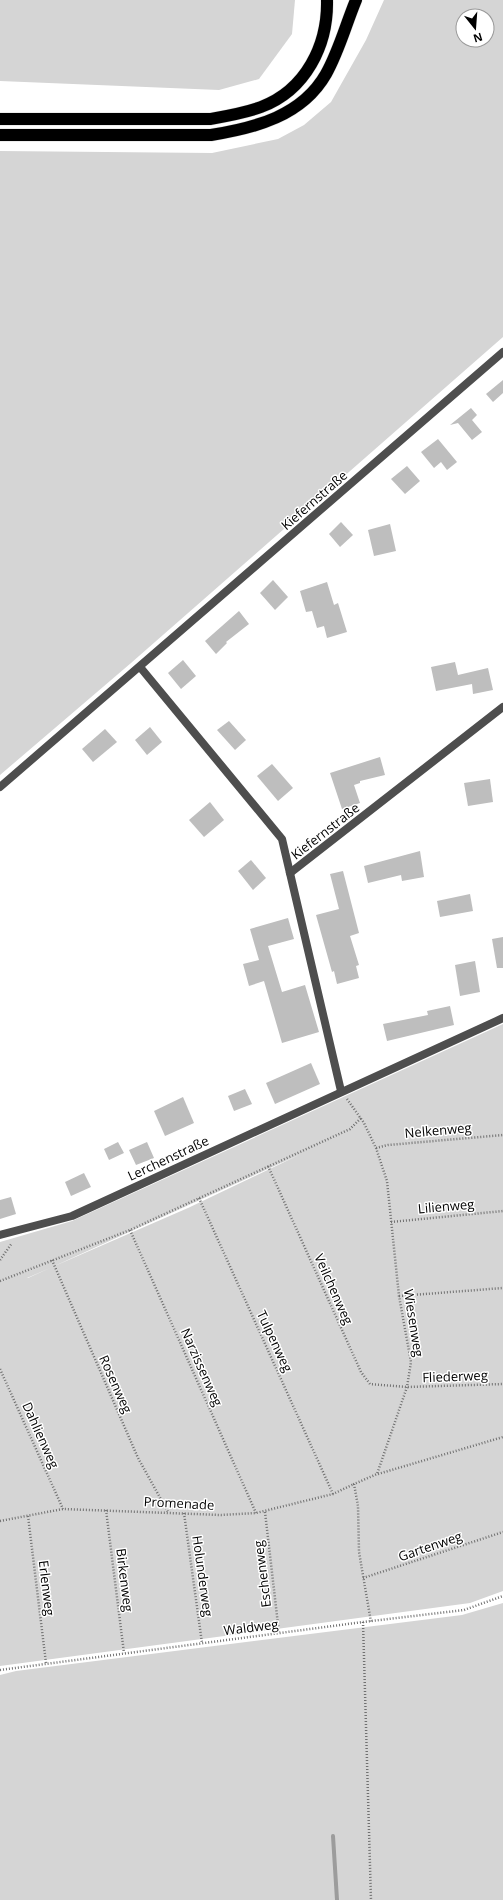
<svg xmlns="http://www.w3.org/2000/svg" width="503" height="1900" font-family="'Open Sans',sans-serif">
  <rect width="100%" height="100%" fill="#fff"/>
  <!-- green -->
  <g fill="#d5d5d5" fill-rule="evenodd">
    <path d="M0,0H295L292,34L259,79L219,90L0,81Z"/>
    <path d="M384,0H503V337L131,663L0,775V151L212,153L278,139L304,125L331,102L366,40ZM463,16H487V40H463Z"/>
    <path d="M503,1024V1591L470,1603L0,1666V1242L72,1221ZM301,1154L188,1208L27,1278H28Z"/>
    <path d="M503,1603V1900H0V1675L16,1671L462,1615Z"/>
  </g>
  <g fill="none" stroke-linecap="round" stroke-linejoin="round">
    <!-- stream -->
    <path stroke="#9c9c9c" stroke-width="4" d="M333,1836L337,1900"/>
  </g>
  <!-- building -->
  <g fill="#bebebe">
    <path d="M503,380V393L493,402L486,394Z"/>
    <path d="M471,408L477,415L472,420L482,432L472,440L458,423L450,425Z"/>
    <path d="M438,439L457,462L447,470L441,462L434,468L421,452Z"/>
    <path d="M407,466L420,481L405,494L391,479Z"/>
    <path d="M341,522L353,535L340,547L329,534Z"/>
    <path d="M390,524L396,551L374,556L368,530Z"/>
    <path d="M273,580L288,597L275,610L260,593Z"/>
    <path d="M327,582L334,605L338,603L347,632L327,638L324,626L317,628L312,611L306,612L300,591Z"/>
    <path d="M239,611L249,624L226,642L227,643L216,654L205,641Z"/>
    <path d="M183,660L196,676L181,689L168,673Z"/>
    <path d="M455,662L458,675L488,668L493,690L473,694L472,684L436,691L431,667Z"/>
    <path d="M229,721L246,740L235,750L217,730Z"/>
    <path d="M150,727L162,742L147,755L135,740Z"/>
    <path d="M105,729L117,742L93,762L82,749Z"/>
    <path d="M380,757L385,775L360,781V783L354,785L360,803L342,809L330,773Z"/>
    <path d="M272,764L293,788L278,801L257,776Z"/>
    <path d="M490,779L493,802L468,806L464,783Z"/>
    <path d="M210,802L224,820L204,837L189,820Z"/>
    <path d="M420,851L424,877L402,881L401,875L368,883L364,866Z"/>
    <path d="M251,860L266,878L253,890L238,871Z"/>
    <path d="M343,871L359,933L350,936L359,965L356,966L359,978L337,984L334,971L332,972L316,915L339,909L330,874Z"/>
    <path d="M470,894L473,911L440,917L437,901Z"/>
    <path d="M288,918L294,939L268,946L282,992L305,985L319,1032L282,1043L264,981L249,986L243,964L259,960L250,929Z"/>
    <path d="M503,937V968H497L492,939Z"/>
    <path d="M475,961L480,992L460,996L455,965Z"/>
    <path d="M450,1006L454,1025L387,1041L383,1024L428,1015L427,1011Z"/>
    <path d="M311,1063L320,1084L275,1104L266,1083Z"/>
    <path d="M245,1089L252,1104L234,1111L228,1096Z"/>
    <path d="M183,1097L194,1123L165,1136L154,1111Z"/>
    <path d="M118,1142L124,1153L109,1160L104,1149Z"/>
    <path d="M147,1142L154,1158L136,1165L129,1150Z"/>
    <path d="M84,1173L91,1187L71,1196L65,1182Z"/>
    <path d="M11,1197L16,1214L0,1219V1200Z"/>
  </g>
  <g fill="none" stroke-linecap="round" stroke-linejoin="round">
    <defs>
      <g id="motorway">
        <path d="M0,119H210C227,116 245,113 261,107C306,90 328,45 327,0"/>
        <path d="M0,135H211C255,128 302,116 326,74C339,51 346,24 356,0"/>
      </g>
    </defs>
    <!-- motorway casing -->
    <use href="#motorway" stroke="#dbdbdb" stroke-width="13"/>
    <!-- path -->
    <g stroke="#707070" stroke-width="2.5" stroke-dasharray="1 2" stroke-linecap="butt">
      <path d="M347,1099L364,1123L376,1148L387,1181L399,1296L411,1362L407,1387L377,1474L354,1484L358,1506L359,1552L371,1622"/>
      <path d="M376,1148L388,1145L503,1135"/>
      <path d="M268,1166L361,1372L370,1384L407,1387L503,1384"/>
      <path d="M199,1198L333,1494"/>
      <path d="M391,1222L503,1211"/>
      <path d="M130,1230L256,1513"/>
      <path d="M0,1260L12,1243"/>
      <path d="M52,1260L138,1458L168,1512"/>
      <path d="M0,1281L130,1230L350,1129L361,1118"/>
      <path d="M399,1296L503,1288"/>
      <path d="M0,1369L63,1509"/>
      <path d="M378,1474L503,1437"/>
      <path d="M106,1510L124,1653"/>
      <path d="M265,1512L279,1633"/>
      <path d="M184,1513L202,1643"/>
      <path d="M28,1516L46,1663"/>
      <path d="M0,1521L63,1509L221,1515L256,1513L333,1494L354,1484"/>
      <path d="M363,1578L503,1532"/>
      <path d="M363,1622L371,1900"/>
      <path d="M0,1670L363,1622L464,1610L503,1596"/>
    </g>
    <!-- service -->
    <g stroke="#4e4e4e" stroke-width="8">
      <path d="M140,667L282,839L341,1091"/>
      <path d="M290,873L503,707"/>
    </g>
    <!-- minor -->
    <g stroke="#4e4e4e" stroke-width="8">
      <path d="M0,787L503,352"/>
      <path d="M0,1235L72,1216L503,1018"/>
    </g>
    <!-- motorway -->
    <use href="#motorway" stroke="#000" stroke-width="12"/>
  </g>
  <g text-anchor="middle" stroke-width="3" stroke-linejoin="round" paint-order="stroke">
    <!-- street labels -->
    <g font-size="13" fill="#000" stroke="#fff">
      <text transform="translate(314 500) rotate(-41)" y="5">Kiefernstraße</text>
      <text transform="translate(325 831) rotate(-38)" y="5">Kiefernstraße</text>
      <text transform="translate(438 1130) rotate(-5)" y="5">Nelkenweg</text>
      <text transform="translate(168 1158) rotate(-25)" y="5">Lerchenstraße</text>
      <text transform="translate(446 1206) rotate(-5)" y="5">Lilienweg</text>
      <text transform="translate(334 1289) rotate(66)" y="5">Veilchenweg</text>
      <text transform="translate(414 1323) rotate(81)" y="5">Wiesenweg</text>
      <text transform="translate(275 1341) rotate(65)" y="5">Tulpenweg</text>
      <text transform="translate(202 1367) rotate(66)" y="5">Narzissenweg</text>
      <text transform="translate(455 1376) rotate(-2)" y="5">Fliederweg</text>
      <text transform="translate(116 1384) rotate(66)" y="5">Rosenweg</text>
      <text transform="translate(41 1435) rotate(66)" y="5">Dahlienweg</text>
      <text transform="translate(179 1503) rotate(3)" y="5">Promenade</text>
      <text transform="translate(430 1546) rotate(-19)" y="5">Gartenweg</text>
      <text transform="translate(262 1574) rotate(-97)" y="5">Eschenweg</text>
      <text transform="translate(203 1576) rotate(82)" y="5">Holunderweg</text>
      <text transform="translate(125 1580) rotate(83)" y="5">Birkenweg</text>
      <text transform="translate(47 1588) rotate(83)" y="5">Erlenweg</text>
      <text transform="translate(251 1627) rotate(-7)" y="5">Waldweg</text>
    </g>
  </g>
  <!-- north arrow -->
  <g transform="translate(475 28) rotate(163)"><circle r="19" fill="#ffffff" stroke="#999999"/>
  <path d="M0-3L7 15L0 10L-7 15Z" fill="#000000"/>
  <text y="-6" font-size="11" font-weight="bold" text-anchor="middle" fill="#000000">N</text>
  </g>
</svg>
